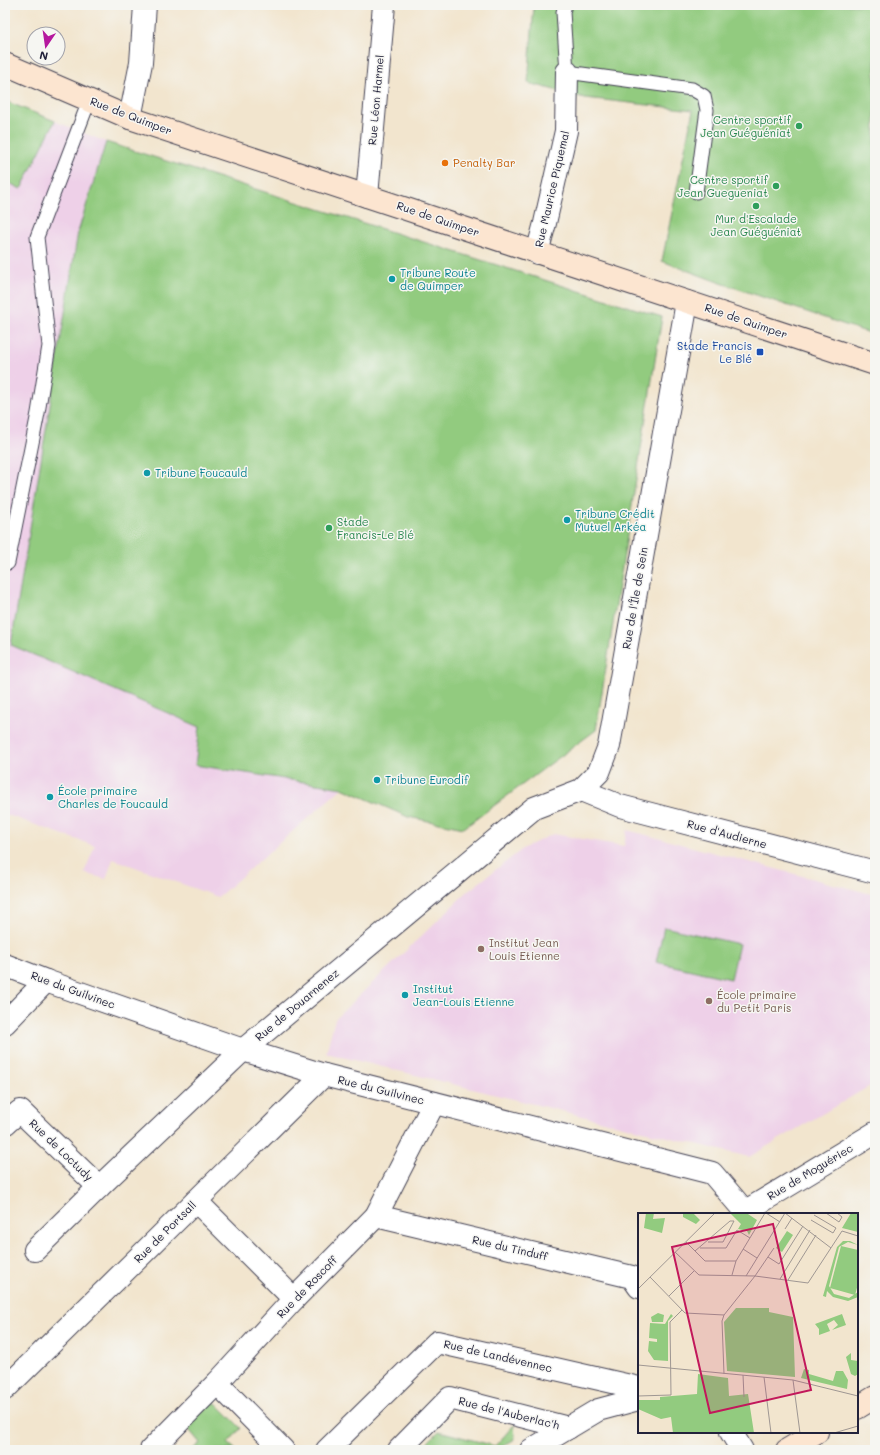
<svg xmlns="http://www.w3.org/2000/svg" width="880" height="1455" font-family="Mali,sans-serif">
  <rect width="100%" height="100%" fill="#f6f6f2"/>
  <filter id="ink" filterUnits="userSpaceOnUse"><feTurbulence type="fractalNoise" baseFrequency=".025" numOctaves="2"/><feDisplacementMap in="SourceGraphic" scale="8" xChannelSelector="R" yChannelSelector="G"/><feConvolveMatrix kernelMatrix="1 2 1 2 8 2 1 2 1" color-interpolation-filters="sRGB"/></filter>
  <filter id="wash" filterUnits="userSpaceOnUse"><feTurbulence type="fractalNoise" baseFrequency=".012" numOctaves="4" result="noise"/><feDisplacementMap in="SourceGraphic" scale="16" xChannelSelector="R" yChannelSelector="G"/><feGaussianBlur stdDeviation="0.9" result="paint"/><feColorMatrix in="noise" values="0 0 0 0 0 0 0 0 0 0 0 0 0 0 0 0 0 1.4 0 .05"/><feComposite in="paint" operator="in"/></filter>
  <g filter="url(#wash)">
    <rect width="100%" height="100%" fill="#f2e5ce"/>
    <!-- built -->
    <g fill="#eed0e8">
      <path d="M5,101L106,142L78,232L11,645L200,727L195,765L342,788L218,897L113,859L106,879L84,873L95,846L5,814Z"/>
      <path d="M627,830L875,895V1083L749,1157L326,1053L335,1019L467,892L524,848L553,834L624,846Z"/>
    </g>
    <!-- green -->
    <g fill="#92cb7f" stroke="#5a765d">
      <path d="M534,5H875V335L718,282L662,261L693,110L585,98L528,83Z"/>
      <path d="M5,101L55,121L21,189L5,181Z"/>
      <path d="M106,142L662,317L596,730L464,828L408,817L342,788L195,765L200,727L11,645L78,232Z"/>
      <path d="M664,927L739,944L731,979L656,962Z"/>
      <path d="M212,1402L216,1403L241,1428L228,1443L236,1450H192L200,1443L185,1425Z"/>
      <path d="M514,1425L515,1439L496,1450H420L439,1431L495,1446Z"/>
    </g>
  </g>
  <g filter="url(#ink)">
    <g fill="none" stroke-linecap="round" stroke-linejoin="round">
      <defs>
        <g id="service">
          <path d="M565,5L563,12L567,72L692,89L704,96L707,110L696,192"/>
          <path d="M8,563L38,413L49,346L37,237L89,101"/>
        </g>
        <g id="minor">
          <path d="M130,118L141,63L145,5"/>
          <path d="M367,196L384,5"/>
          <path d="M537,253L545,223L566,131L567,72"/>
          <path d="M581,790L620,806L875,872"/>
          <path d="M5,965L46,981L243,1050L324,1075L712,1173L747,1214"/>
          <path d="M5,1023L46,981"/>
          <path d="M5,1124L20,1111L99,1187"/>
          <path d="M196,1201L294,1299"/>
          <path d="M746,1211L875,1133"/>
          <path d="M376,1216L632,1277L639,1287"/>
          <path d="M35,1250L99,1187L243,1050L534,808L581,790L599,772L609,746L687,302"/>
          <path d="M217,1383L283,1450"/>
          <path d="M5,1389L324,1075"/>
          <path d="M731,1432L742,1450"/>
          <path d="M151,1450L217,1383L294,1299L376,1216L434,1103"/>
          <path d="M327,1450L437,1342L639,1388"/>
          <path d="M399,1450L450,1398L568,1428"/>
          <path d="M531,1450L598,1410L639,1399"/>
        </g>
        <g id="secondary">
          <path d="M5,64L130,118L391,204L875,364"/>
          <path d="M857,1408L875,1397"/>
          <path d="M787,1450L817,1432"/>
        </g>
      </defs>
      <!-- service casing -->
      <use href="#service" stroke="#413f51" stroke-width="15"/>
      <!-- minor casing -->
      <use href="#minor" stroke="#413f51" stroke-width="24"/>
      <!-- secondary casing -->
      <use href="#secondary" stroke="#413f51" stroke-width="24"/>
      <!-- service -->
      <use href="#service" stroke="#fff" stroke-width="13"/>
      <!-- minor -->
      <use href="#minor" stroke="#fff" stroke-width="22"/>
      <!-- secondary -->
      <use href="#secondary" stroke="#fce5d0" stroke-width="22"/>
    </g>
  </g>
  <!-- markers -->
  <g fill="#2e9e5b" stroke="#f6f6f2" stroke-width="1.5">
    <circle cx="799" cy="126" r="4"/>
    <circle cx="776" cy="186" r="4"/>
    <circle cx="756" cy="206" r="4"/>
    <circle cx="329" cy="528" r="4"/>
  </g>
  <circle fill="#e8710a" stroke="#f6f6f2" stroke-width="1.5" cx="445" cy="163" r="4"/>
  <g fill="#0f9aa8" stroke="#f6f6f2" stroke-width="1.5">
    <circle cx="392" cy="279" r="4"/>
    <circle cx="147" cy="473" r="4"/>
    <circle cx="567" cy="520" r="4"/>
    <circle cx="377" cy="780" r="4"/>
    <circle cx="50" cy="797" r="4"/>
    <circle cx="405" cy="995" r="4"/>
  </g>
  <rect fill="#1a4fb4" stroke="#f6f6f2" stroke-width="1.5" x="756" y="348" width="8" height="8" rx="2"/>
  <g fill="#8d6e63" stroke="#f6f6f2" stroke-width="1.5">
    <circle cx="481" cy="949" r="4"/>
    <circle cx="709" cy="1001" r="4"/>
  </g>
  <g text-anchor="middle" stroke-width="3" stroke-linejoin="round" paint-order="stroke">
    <!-- street labels -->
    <g font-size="11" fill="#22223b" stroke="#f6f6f2">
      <text transform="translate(376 100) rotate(-85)" y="4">Rue Léon Harmel</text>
      <text transform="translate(131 116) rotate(21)" y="4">Rue de Quimper</text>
      <text transform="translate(552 189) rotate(-77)" y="4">Rue Maurice Piquemal</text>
      <text transform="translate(438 219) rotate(19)" y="4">Rue de Quimper</text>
      <text transform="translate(746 321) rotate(19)" y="4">Rue de Quimper</text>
      <text transform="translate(635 598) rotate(-80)" y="4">Rue de l'Île de Sein</text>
      <text transform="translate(727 834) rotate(15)" y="4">Rue d'Audierne</text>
      <text transform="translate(73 990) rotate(20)" y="4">Rue du Guilvinec</text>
      <text transform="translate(297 1005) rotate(-40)" y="4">Rue de Douarnenez</text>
      <text transform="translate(381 1090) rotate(14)" y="4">Rue du Guilvinec</text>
      <text transform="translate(61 1150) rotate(44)" y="4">Rue de Loctudy</text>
      <text transform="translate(810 1172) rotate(-31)" y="4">Rue de Moguériec</text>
      <text transform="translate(165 1232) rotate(-45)" y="4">Rue de Portsall</text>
      <text transform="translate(510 1248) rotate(13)" y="4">Rue du Tinduff</text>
      <text transform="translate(307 1287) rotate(-46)" y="4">Rue de Roscoff</text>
      <text transform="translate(498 1356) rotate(13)" y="4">Rue de Landévennec</text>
      <text transform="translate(509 1413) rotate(14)" y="4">Rue de l'Auberlac'h</text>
    </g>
    <!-- leisure labels -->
    <g font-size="11" fill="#27864d" stroke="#f6f6f2" text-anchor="end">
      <text x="791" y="124">Centre sportif<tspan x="791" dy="13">Jean Guéguéniat</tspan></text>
      <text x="768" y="184">Centre sportif<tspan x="768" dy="13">Jean Guegueniat</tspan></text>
      <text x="756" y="223" text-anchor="middle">Mur d'Escalade<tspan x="756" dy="13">Jean Guéguéniat</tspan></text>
      <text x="337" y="526" text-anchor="start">Stade<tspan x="337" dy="13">Francis-Le Blé</tspan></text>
    </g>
    <!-- food labels -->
    <g font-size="11" fill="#c56008" stroke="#f6f6f2" text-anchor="start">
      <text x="453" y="167">Penalty Bar</text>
    </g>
    <!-- culture labels -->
    <g font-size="11" fill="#0d838f" stroke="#f6f6f2" text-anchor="start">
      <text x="400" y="277">Tribune Route<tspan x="400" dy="13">de Quimper</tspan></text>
      <text x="155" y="477">Tribune Foucauld</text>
      <text x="575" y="518">Tribune Crédit<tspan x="575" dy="13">Mutuel Arkéa</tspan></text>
      <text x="385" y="784">Tribune Eurodif</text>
      <text x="58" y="795">École primaire<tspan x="58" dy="13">Charles de Foucauld</tspan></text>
      <text x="413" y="993">Institut<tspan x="413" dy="13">Jean-Louis Etienne</tspan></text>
    </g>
    <!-- transit labels -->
    <g font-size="11" fill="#164399" stroke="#f6f6f2" text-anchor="end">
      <text x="752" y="350">Stade Francis<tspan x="752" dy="13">Le Blé</tspan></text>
    </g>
    <!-- education labels -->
    <g font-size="11" fill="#785e54" stroke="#f6f6f2" text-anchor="start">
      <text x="489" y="947">Institut Jean<tspan x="489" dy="13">Louis Etienne</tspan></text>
      <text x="717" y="999">École primaire<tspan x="717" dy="13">du Petit Paris</tspan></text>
    </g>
  </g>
  <!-- overview -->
  <g transform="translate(638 1213)">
    <rect width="220" height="220" fill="#f2e5ce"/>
    <path d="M8,0H16L15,6L27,5L24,20L6,15ZM45,0H55L62,7L58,11L45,4ZM92,0L110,1L119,7L111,22L109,18L100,16L103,11ZM213,0H220V19L204,15ZM149,18L155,22L144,39L138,35ZM205,28H212L220,32L210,29L201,34L191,73L196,81L211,85L220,79V84L210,88L195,84L189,78L188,84L185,83L199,34ZM203,33L220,37V71L217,82L192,75ZM98,95H131V99L155,104L157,164L89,158L86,109ZM20,100L26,102L25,109H14L13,104ZM33,101L35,103L30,108V148L16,147L10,138L11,128L19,129V126L11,125L12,110L27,111ZM204,101L208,112L194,117L200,112L196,107L189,111L192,118L181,122V116L177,111ZM213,140V147L220,148V161L217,163L213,161L208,144ZM166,156L171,157V161L195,168L198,158H205L210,167L209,176L163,165ZM60,161L90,165L91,183L110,181L116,220H35L33,204L23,206L0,196V187H22V184L59,181Z" fill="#92cb7f"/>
    <path fill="none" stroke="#9f9793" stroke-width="1" d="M128,0L142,9M147,0L193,35M188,0L201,9L204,4L199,0M173,7L195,20L198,15L176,2M147,16L154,5M48,29L67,48H98M62,35H88L99,17L112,25M105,36L119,45M57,38L92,8H96L85,29H70M37,39L61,62L117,63L170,70L204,18L220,23M130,44L141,51L165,13M94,62L98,48L127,0M108,63L147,0M12,64L47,100L86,102M142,66L172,17M150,67L178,22M0,76L77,0M31,83L56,58M86,102L117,63L136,35M86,102L84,108L86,161M0,152L155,167L220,183M105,162L106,184M126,164L133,220M155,167L162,220M0,183L33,182L32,109L44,97M196,220L220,213"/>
    <path fill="#c2185b" fill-opacity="0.15" stroke="#c2185b" stroke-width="2" d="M135,11L173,177L72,200L34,34Z"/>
    <rect width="220" height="220" fill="none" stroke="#22223b" stroke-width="2"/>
  </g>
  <!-- margin -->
  <rect width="880" height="1455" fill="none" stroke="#f6f6f2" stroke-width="20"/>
  <!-- north arrow -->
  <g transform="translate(46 46) rotate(193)"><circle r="19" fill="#f6f6f2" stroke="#a1a1a9"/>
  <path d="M0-3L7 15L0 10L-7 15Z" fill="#b5179e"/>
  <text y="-6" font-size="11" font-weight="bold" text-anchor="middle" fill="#22223b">N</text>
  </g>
</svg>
